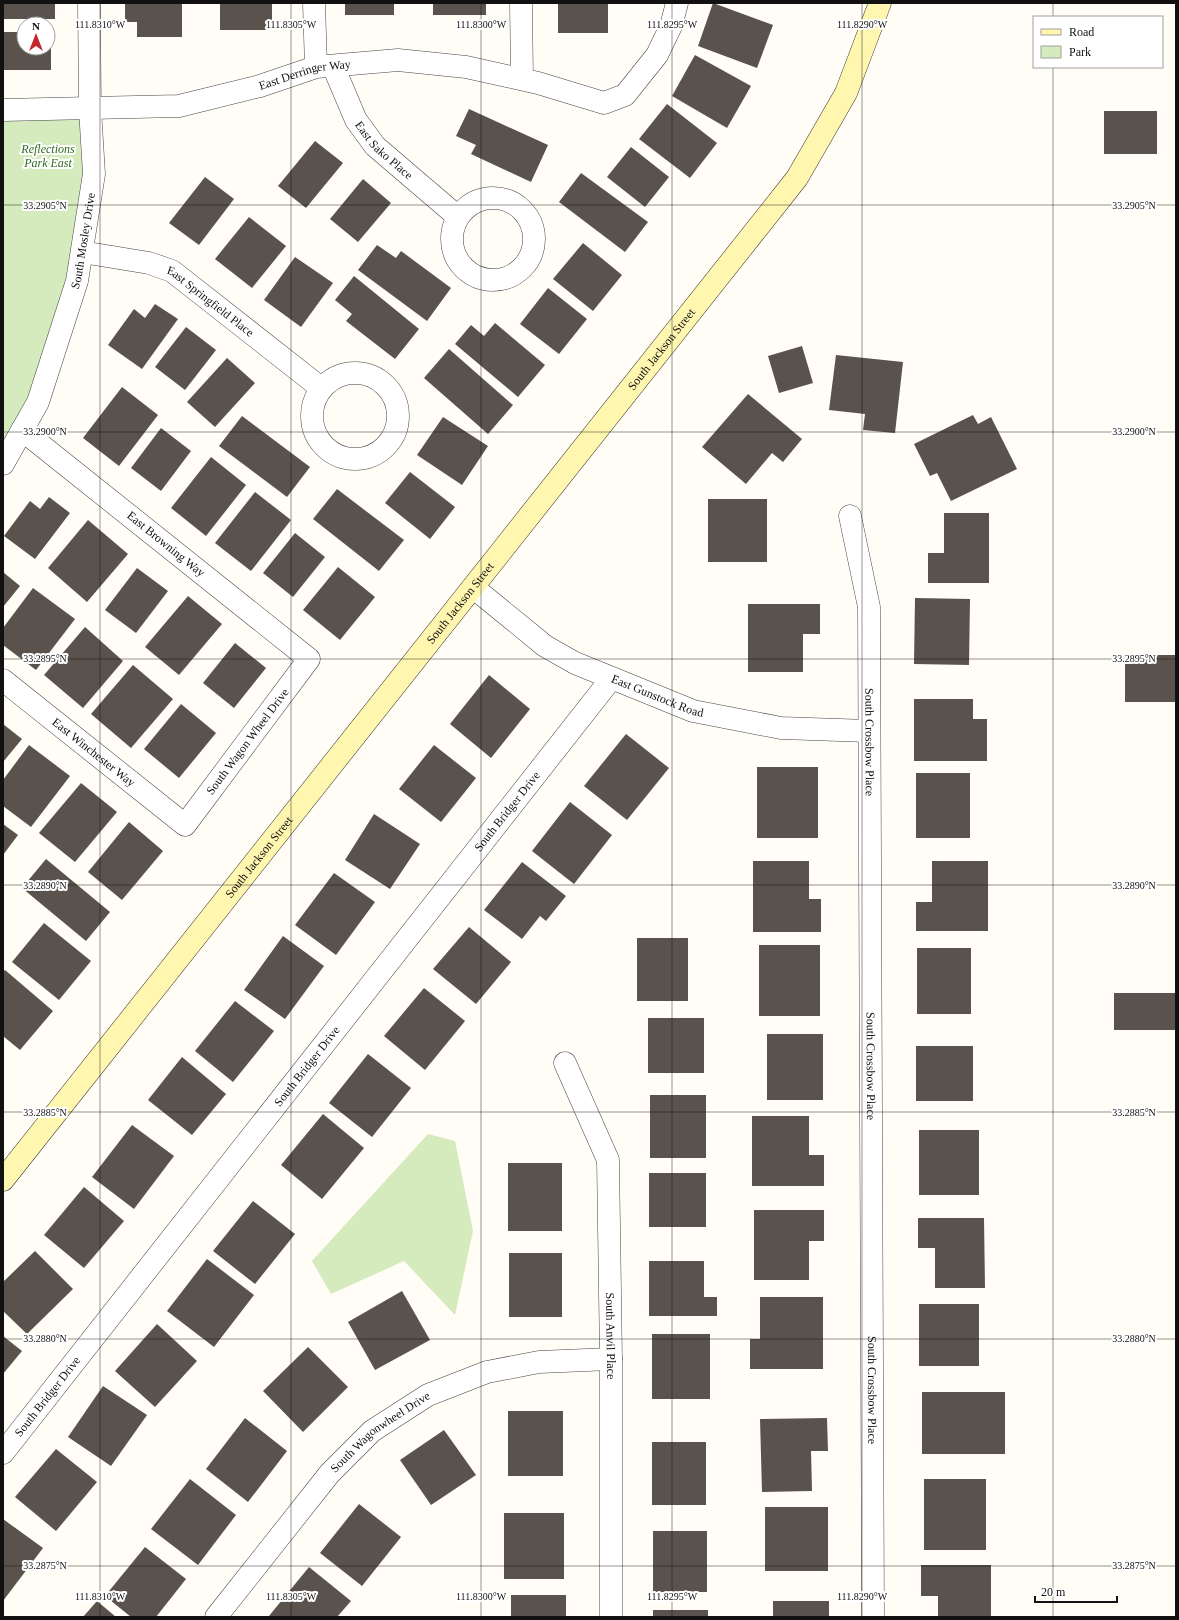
<svg xmlns="http://www.w3.org/2000/svg" width="1179" height="1620" font-family="Georgia,serif">
  <rect width="100%" height="100%" fill="#fffdf5"/>
  <!-- green -->
  <g fill="#d5ebbd">
    <path d="M90,109L77,281L3,464V110Z"/>
    <path d="M428,1134L455,1141L473,1231L455,1315L404,1261L331,1294L312,1261Z"/>
  </g>
  <!-- building -->
  <g fill="#5a524d">
    <rect x="3" y="3" width="52" height="16"/>
    <path d="M125,3H182V37H137V22H125Z"/>
    <rect x="220" y="3" width="52" height="27"/>
    <rect x="345" y="3" width="49" height="12"/>
    <rect x="433" y="3" width="53" height="12"/>
    <rect x="558" y="3" width="50" height="30"/>
    <path d="M713,3L773,25L757,68L698,46Z"/>
    <path d="M3,32H24V48H48V32H51V70H3Z"/>
    <path d="M695,55L751,86L727,128L672,96Z"/>
    <path d="M667,104L717,143L690,178L639,139Z"/>
    <path d="M469,109L548,145L531,182L471,154L476,145L456,136Z"/>
    <rect x="1104" y="111" width="53" height="43"/>
    <path d="M315,141L343,163L306,208L278,186Z"/>
    <path d="M631,147L669,177L645,207L607,177Z"/>
    <path d="M581,173L648,222L625,252L559,202Z"/>
    <path d="M205,177L234,199L199,245L169,223Z"/>
    <path d="M363,179L391,203L358,242L330,219Z"/>
    <path d="M249,217L286,246L252,288L215,259Z"/>
    <path d="M583,243L622,275L593,311L553,279Z"/>
    <path d="M377,245L396,258L401,251L451,288L427,321L358,270Z"/>
    <path d="M295,257L333,283L301,327L264,300Z"/>
    <path d="M354,276L419,329L395,359L346,321L352,314L335,300Z"/>
    <path d="M548,288L587,319L559,354L520,324Z"/>
    <path d="M155,304L178,319L142,369L108,345L134,309L145,318Z"/>
    <path d="M495,323L545,365L518,397L455,344L471,325L484,336Z"/>
    <path d="M186,327L216,350L185,390L155,367Z"/>
    <path d="M802,346L813,383L779,393L768,356Z"/>
    <path d="M449,349L513,405L488,434L424,378Z"/>
    <path d="M836,355L903,362L895,433L863,430L865,414L829,410Z"/>
    <path d="M227,358L255,383L215,427L187,402Z"/>
    <path d="M122,387L158,415L119,466L83,438Z"/>
    <path d="M748,394L802,439L783,462L772,453L746,484L702,447Z"/>
    <path d="M973,415L978,424L991,417L1017,469L951,501L937,473L930,476L914,444Z"/>
    <path d="M242,416L310,467L287,497L219,446Z"/>
    <path d="M443,417L488,446L462,485L417,455Z"/>
    <path d="M161,428L191,451L161,491L131,468Z"/>
    <path d="M211,457L246,485L206,536L171,508Z"/>
    <path d="M410,472L455,507L430,539L385,503Z"/>
    <path d="M337,489L404,540L379,571L313,519Z"/>
    <path d="M255,492L291,520L251,571L215,543Z"/>
    <path d="M49,497L70,513L35,559L4,536L30,501L40,509Z"/>
    <rect x="708" y="499" width="59" height="63"/>
    <path d="M944,513H989V583H928V553H944Z"/>
    <path d="M88,520L128,554L87,602L48,568Z"/>
    <path d="M295,533L325,557L293,597L263,573Z"/>
    <path d="M338,567L375,597L340,640L303,610Z"/>
    <path d="M137,568L168,591L136,633L105,610Z"/>
    <path d="M3,572L20,586L3,607Z"/>
    <path d="M33,588L75,619L36,670L3,645V628Z"/>
    <path d="M188,596L222,624L179,675L145,647Z"/>
    <path d="M915,598L970,599L969,665L914,664Z"/>
    <path d="M748,604H820V634H803V672H748Z"/>
    <path d="M85,627L123,661L83,708L44,675Z"/>
    <path d="M235,643L266,668L234,708L203,683Z"/>
    <rect x="1125" y="655" width="50" height="47"/>
    <path d="M133,665L173,699L131,748L91,714Z"/>
    <path d="M489,675L530,709L491,758L450,724Z"/>
    <path d="M914,699H973V719H987V761H914Z"/>
    <path d="M181,704L216,733L179,778L144,749Z"/>
    <path d="M3,724L22,739L3,762Z"/>
    <path d="M626,734L669,768L627,820L584,786Z"/>
    <path d="M29,745L70,776L31,827L3,806V780Z"/>
    <path d="M434,745L476,778L441,822L399,789Z"/>
    <rect x="757" y="767" width="61" height="71"/>
    <rect x="916" y="773" width="54" height="65"/>
    <path d="M81,783L117,812L75,862L39,833Z"/>
    <path d="M570,802L612,835L574,884L532,851Z"/>
    <path d="M374,814L420,844L390,889L345,860Z"/>
    <path d="M129,822L163,851L122,900L88,872Z"/>
    <path d="M3,824L18,835L3,855Z"/>
    <path d="M46,859L110,912L86,941L22,888Z"/>
    <path d="M753,861H809V899H821V932H753Z"/>
    <path d="M932,861H988V931H916V902H932Z"/>
    <path d="M522,862L566,896L546,921L540,916L522,939L484,910Z"/>
    <path d="M334,873L375,902L336,955L295,925Z"/>
    <path d="M44,923L91,961L59,1000L12,962Z"/>
    <path d="M469,927L511,962L476,1004L433,969Z"/>
    <path d="M283,936L324,966L285,1019L244,990Z"/>
    <rect x="637" y="938" width="51" height="63"/>
    <rect x="759" y="945" width="61" height="71"/>
    <rect x="917" y="948" width="54" height="66"/>
    <path d="M5,970L53,1011L20,1050L3,1036V972Z"/>
    <path d="M424,988L465,1021L425,1070L384,1036Z"/>
    <rect x="1114" y="993" width="62" height="37"/>
    <path d="M235,1001L274,1031L233,1082L195,1051Z"/>
    <rect x="648" y="1018" width="56" height="55"/>
    <rect x="767" y="1034" width="56" height="66"/>
    <rect x="916" y="1046" width="57" height="55"/>
    <path d="M368,1054L411,1088L372,1137L329,1103Z"/>
    <path d="M182,1057L226,1094L192,1135L148,1100Z"/>
    <rect x="650" y="1095" width="56" height="63"/>
    <path d="M323,1114L364,1148L322,1199L281,1165Z"/>
    <path d="M752,1116H809V1155H824V1186H752Z"/>
    <path d="M132,1125L174,1156L134,1209L92,1177Z"/>
    <rect x="919" y="1130" width="60" height="65"/>
    <rect x="508" y="1163" width="54" height="68"/>
    <rect x="649" y="1173" width="57" height="54"/>
    <path d="M84,1187L124,1221L84,1268L44,1235Z"/>
    <path d="M253,1201L295,1234L255,1284L213,1251Z"/>
    <path d="M754,1210H824V1241H809V1280H754Z"/>
    <path d="M918,1218H984L985,1288H935V1248H918Z"/>
    <path d="M35,1251L73,1289L27,1334L3,1311V1282Z"/>
    <rect x="509" y="1253" width="53" height="64"/>
    <path d="M207,1259L254,1295L214,1347L167,1311Z"/>
    <path d="M649,1261H704V1297H717V1316H649Z"/>
    <path d="M402,1291L430,1340L375,1370L348,1322Z"/>
    <path d="M760,1297H823V1369H750V1339H760Z"/>
    <rect x="919" y="1304" width="60" height="62"/>
    <path d="M157,1324L197,1361L155,1407L115,1371Z"/>
    <rect x="652" y="1334" width="58" height="65"/>
    <path d="M3,1336L22,1351L3,1374Z"/>
    <path d="M308,1347L348,1387L303,1432L263,1391Z"/>
    <path d="M103,1386L147,1415L111,1466L68,1437Z"/>
    <rect x="922" y="1392" width="83" height="62"/>
    <rect x="508" y="1411" width="55" height="65"/>
    <path d="M245,1418L287,1451L248,1502L206,1469Z"/>
    <path d="M827,1418L828,1451H811L812,1491L762,1492L760,1419Z"/>
    <path d="M444,1430L476,1475L431,1505L400,1460Z"/>
    <rect x="652" y="1442" width="54" height="63"/>
    <path d="M56,1449L97,1482L56,1531L15,1497Z"/>
    <path d="M190,1479L236,1515L198,1565L151,1529Z"/>
    <rect x="924" y="1479" width="62" height="71"/>
    <path d="M359,1504L401,1537L362,1586L320,1553Z"/>
    <rect x="765" y="1507" width="63" height="64"/>
    <rect x="504" y="1513" width="60" height="66"/>
    <path d="M3,1519L43,1548L3,1601Z"/>
    <rect x="653" y="1531" width="54" height="61"/>
    <path d="M145,1547L186,1579L156,1617H131L105,1596Z"/>
    <path d="M921,1565H991V1617H938V1596H921Z"/>
    <path d="M309,1567L351,1601L337,1617H271L269,1616Z"/>
    <rect x="511" y="1595" width="55" height="22"/>
    <path d="M97,1601L116,1617H83Z"/>
    <rect x="773" y="1601" width="56" height="16"/>
    <rect x="653" y="1610" width="55" height="7"/>
  </g>
  <g fill="none" stroke-linecap="round" stroke-linejoin="round">
    <defs>
      <g id="street">
        <path d="M314,3L316,67"/>
        <path d="M521,3L522,79"/>
        <path id="s1" d="M333,66L356,120L375,146L458,217"/>
        <path id="s2" d="M3,110L179,106L260,86L316,67L398,60L466,67L538,83L604,103L625,95L657,55L671,26L677,3"/>
        <circle cx="493" cy="239" r="41"/>
        <path id="s3" d="M82,252L149,263L172,271L321,388"/>
        <circle cx="355" cy="416" r="43"/>
        <path id="s4" d="M3,464L38,402L77,281L94,174L90,109L89,3"/>
        <path id="s5" d="M850,516L869,607L873,1617"/>
        <path id="s6" d="M474,588L545,646L575,663L693,711L781,728L869,731"/>
        <path id="s7" d="M3,680L185,825L309,659L22,430"/>
        <path id="s8" d="M565,1063L608,1160L611,1359V1617"/>
        <path id="s9" d="M3,1453L611,679"/>
        <path id="s10" d="M216,1617L330,1473L372,1431L428,1395L487,1372L539,1362L611,1359"/>
      </g>
      <g id="secondary">
        <path id="s11" d="M3,1180L797,178L846,93L880,3"/>
      </g>
    </defs>
    <!-- street casing -->
    <use href="#street" stroke="#444" stroke-width="23"/>
    <!-- secondary casing -->
    <use href="#secondary" stroke="#333" stroke-width="23"/>
    <!-- street -->
    <use href="#street" stroke="#fff" stroke-width="22"/>
    <!-- secondary -->
    <use href="#secondary" stroke="#fff6b0" stroke-width="22"/>
  </g>
  <!-- ticks -->
  <path fill="none" stroke="#111" stroke-width="1" stroke-opacity="0.45" d="M100,3V1617M291,3V1617M481,3V1617M672,3V1617M862,3V1617M1053,3V17M1053,67V1617M3,205H1176M3,432H1176M3,659H1176M3,885H1176M3,1112H1176M3,1339H1176M3,1566H1176"/>
  <g text-anchor="middle" stroke-width="4" stroke-linejoin="round" paint-order="stroke">
    <!-- street labels -->
    <g font-size="12" fill="#111" stroke="#fff">
      <text dy="4" stroke="none"><textPath href="#s2" startOffset="306">East Derringer Way</textPath></text>
      <text dy="4" stroke="none"><textPath href="#s1" startOffset="100">East Sako Place</textPath></text>
      <text dy="4" stroke="none"><textPath href="#s4" startOffset="239">South Mosley Drive</textPath></text>
      <text dy="4" stroke="none"><textPath href="#s3" startOffset="141">East Springfield Place</textPath></text>
      <text dy="4" stroke="none"><textPath href="#s11" startOffset="1060">South Jackson Street</textPath></text>
      <text transform="translate(166 544) rotate(39)" y="4">East Browning Way</text>
      <text dy="4" stroke="none"><textPath href="#s11" startOffset="736">South Jackson Street</textPath></text>
      <text dy="4" stroke="none"><textPath href="#s6" startOffset="215">East Gunstock Road</textPath></text>
      <text dy="4" stroke="none"><textPath href="#s7" startOffset="337">South Wagon Wheel Drive</textPath></text>
      <text dy="4" stroke="none"><textPath href="#s5" startOffset="228">South Crossbow Place</textPath></text>
      <text dy="4" stroke="none"><textPath href="#s7" startOffset="116">East Winchester Way</textPath></text>
      <text dy="4" stroke="none"><textPath href="#s9" startOffset="816">South Bridger Drive</textPath></text>
      <text dy="4" stroke="none"><textPath href="#s11" startOffset="412">South Jackson Street</textPath></text>
      <text dy="4" stroke="none"><textPath href="#s9" startOffset="492">South Bridger Drive</textPath></text>
      <text dy="4" stroke="none"><textPath href="#s5" startOffset="552">South Crossbow Place</textPath></text>
      <text dy="4" stroke="none"><textPath href="#s8" startOffset="282">South Anvil Place</textPath></text>
      <text dy="4" stroke="none"><textPath href="#s5" startOffset="876">South Crossbow Place</textPath></text>
      <text dy="4" stroke="none"><textPath href="#s9" startOffset="72">South Bridger Drive</textPath></text>
      <text dy="4" stroke="none"><textPath href="#s10" startOffset="249">South Wagonwheel Drive</textPath></text>
    </g>
    <!-- park labels -->
    <g font-size="12" font-style="italic" fill="#2f6b1f" stroke="#fff">
      <text x="48" y="153">Reflections<tspan x="48" dy="14">Park East</tspan></text>
    </g>
  </g>
  <g font-size="10" text-anchor="middle" fill="#111" stroke="#fff" stroke-width="4" stroke-linejoin="round" paint-order="stroke">
    <text x="100" y="28">111.8310°W</text>
    <text x="291" y="28">111.8305°W</text>
    <text x="481" y="28">111.8300°W</text>
    <text x="672" y="28">111.8295°W</text>
    <text x="862" y="28">111.8290°W</text>
    <text x="45" y="209">33.2905°N</text>
    <text x="1134" y="209">33.2905°N</text>
    <text x="45" y="435">33.2900°N</text>
    <text x="1134" y="435">33.2900°N</text>
    <text x="45" y="662">33.2895°N</text>
    <text x="1134" y="662">33.2895°N</text>
    <text x="45" y="889">33.2890°N</text>
    <text x="1134" y="889">33.2890°N</text>
    <text x="45" y="1116">33.2885°N</text>
    <text x="1134" y="1116">33.2885°N</text>
    <text x="45" y="1342">33.2880°N</text>
    <text x="1134" y="1342">33.2880°N</text>
    <text x="45" y="1569">33.2875°N</text>
    <text x="1134" y="1569">33.2875°N</text>
    <text x="100" y="1600">111.8310°W</text>
    <text x="291" y="1600">111.8305°W</text>
    <text x="481" y="1600">111.8300°W</text>
    <text x="672" y="1600">111.8295°W</text>
    <text x="862" y="1600">111.8290°W</text>
  </g>
  <!-- border -->
  <rect width="1179" height="1620" fill="none" stroke="#111111" stroke-width="8"/>
  <!-- legend -->
  <rect x="1033" y="16" width="130" height="52" fill="#ffffff" stroke="#a0a0a0"/>
  <rect x="1041" y="29" width="20" height="6" fill="#fff6b0" stroke="#a0a0a0"/>
  <text x="1069" y="36" font-size="12" fill="#111111">Road</text>
  <rect x="1041" y="46" width="20" height="12" fill="#d5ebbd" stroke="#a0a0a0"/>
  <text x="1069" y="56" font-size="12" fill="#111111">Park</text>
  <!-- north arrow -->
  <g transform="translate(36 36)"><circle r="19" fill="#ffffff" stroke="#a0a0a0"/>
  <path d="M0-3L7 15L0 10L-7 15Z" fill="#c4262e"/>
  <text y="-6" font-size="11" font-weight="bold" text-anchor="middle" fill="#111111">N</text>
  </g>
  <!-- scale -->
  <path d="M1035 1596v6h82v-6" fill="none" stroke="#111111" stroke-width="2"/>
  <text x="1041" y="1596" font-size="12" fill="#111111" stroke="#ffffff" stroke-width="3" paint-order="stroke">20 m</text>
</svg>
